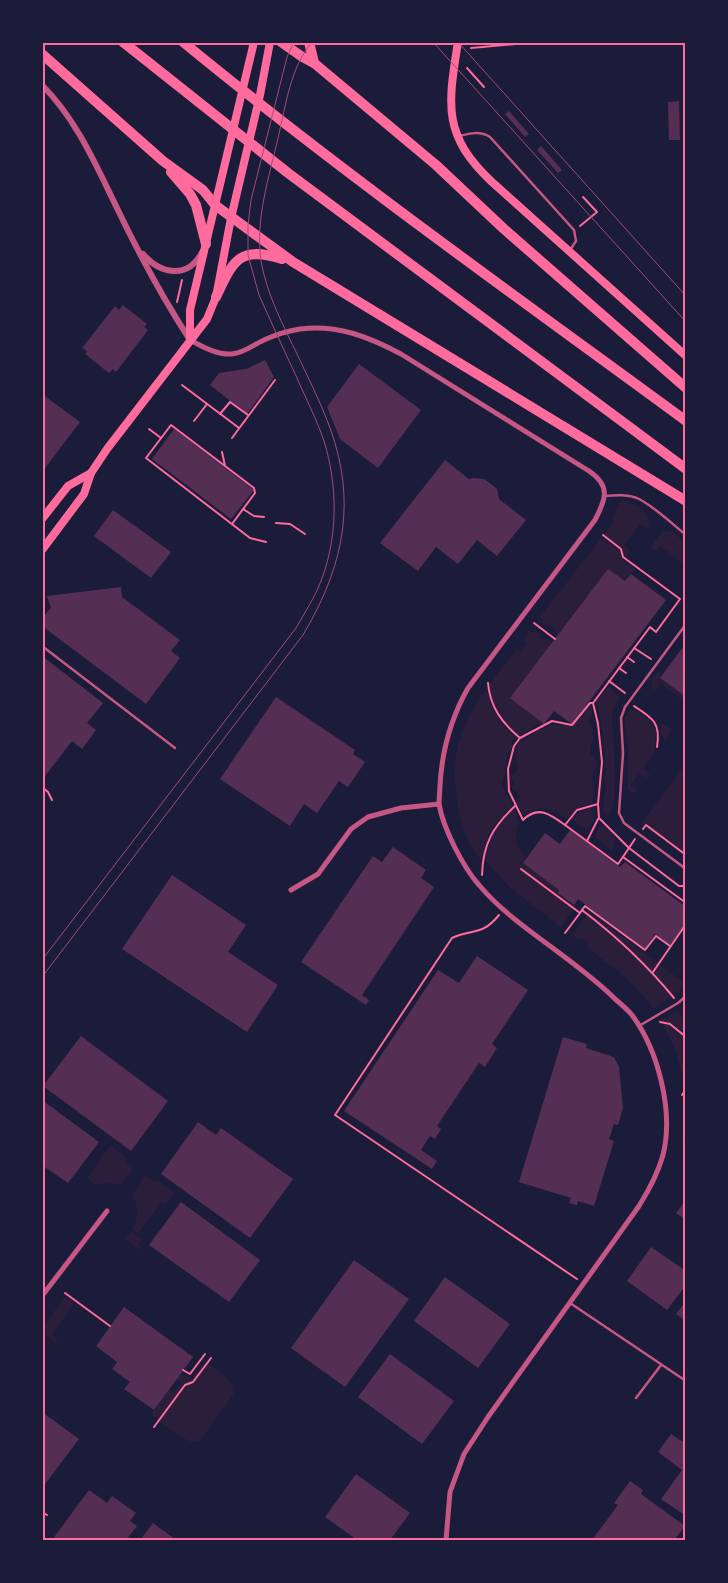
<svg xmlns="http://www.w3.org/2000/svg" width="728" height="1583" font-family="'Noto Sans',sans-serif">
  <rect width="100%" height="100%" fill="#1b1b3a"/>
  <!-- green -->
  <g fill="#2a1e3b">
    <path d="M623,500C634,502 657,516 647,528L640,524L624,545L631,551L626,558L624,556L623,548L604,534L614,520L613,519L619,503Z"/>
    <path d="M663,531C682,528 686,551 685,564L660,546L656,551L652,549L651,546Z"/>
    <path d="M602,537L620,551V558L635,569L625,581L608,569L558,635L553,630L554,627L549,624L547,626L541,622L542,619L540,617Z"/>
    <path d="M534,630L541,634L539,637L544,641L546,638L552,643L544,724L536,725L526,733L519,735C501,721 493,706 489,685L517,649L521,651L527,643L524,640L530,631L533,632Z"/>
    <path d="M658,672L662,675L660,679L685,697V702L660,683L655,690L652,688L651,681Z"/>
    <path d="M608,687L620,697L613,708L612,716C612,735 621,804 608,815L603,811L606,783L603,779L606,774L605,751L602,747L604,741L597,702Z"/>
    <path d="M487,688C490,709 500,725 517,738L512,741L511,751L507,755L505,773L502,783L506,795L511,799L512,806L494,825L489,834L481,860C458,835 450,778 458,746C463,725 474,705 487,688Z"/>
    <path d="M590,705L593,712L589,723L593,730L594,738L590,747V754L598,763L592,778L595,794L592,803L578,808L567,819C552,809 537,803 523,817L521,810L517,802L520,797L516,791L511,789L514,784L511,776L518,769L515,758L517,744C524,739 533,736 538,730H543L551,725H574Z"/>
    <path d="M630,709L636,710L649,719L656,731L654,753L643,768L650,775L646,778L640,773L631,785L638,791L632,793L628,789V745L624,720Z"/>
    <path d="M662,723L672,730L665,739C658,734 659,730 662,723Z"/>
    <path d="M685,766V856L641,824Z"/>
    <path d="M592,807L594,820L588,832L571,819L576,814Z"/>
    <path d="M514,809L519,822C513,835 516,848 526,858L523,863L559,890L558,893L576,906L561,927L509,887L486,861C487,839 498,824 514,809Z"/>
    <path d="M601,826C611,829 619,840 612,850L595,837L598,828Z"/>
    <path d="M589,912L682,981V989L654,1009L632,983L586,946L589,943L581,937L578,940L572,935Z"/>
    <path d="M677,1011L685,1018L684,1022L686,1023L685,1147L682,1144L685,1085L675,1049L661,1020Z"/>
    <path d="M110,1145L127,1158L125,1161L133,1168L121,1185L107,1183L96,1185L87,1178Z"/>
    <path d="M145,1176L155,1182L157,1180L174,1193L165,1205L162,1202L138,1233L133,1229C138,1217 139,1206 132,1195Z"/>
    <path d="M131,1231L142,1239L139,1244L142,1247L140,1250L124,1238Z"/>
    <path d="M65,1297L74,1304L52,1334L58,1339L55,1343L43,1334V1326Z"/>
    <path d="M204,1363H208C218,1371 237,1380 233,1395L202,1438C200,1440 199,1442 196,1442C186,1444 160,1421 151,1414L169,1390L174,1393L181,1383L177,1379L181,1373L191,1379Z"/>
  </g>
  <!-- building -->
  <g fill="#542f53">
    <path d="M679,101L680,140H669L668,102Z"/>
    <path d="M509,111L529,134L525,137L505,114Z"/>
    <path d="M541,146L562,170L558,173L537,150Z"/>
    <path d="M123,305L147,324L144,327L148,330L116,372L113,369L109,373L85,354L87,351L82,348L115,306L119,310Z"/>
    <path d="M265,360L274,377L247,414L210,385L219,373L246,369Z"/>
    <path d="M359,364L421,410L378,468L340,439L327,407Z"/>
    <path d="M42,394L80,422L42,472Z"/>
    <path d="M174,429L254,490L231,519L152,459Z"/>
    <path d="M445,460L469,479L474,478L484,479L491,484L497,489L499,499L526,520L497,556L477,540L458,564L436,547L418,571L380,543Z"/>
    <path d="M113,510L171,552L151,578L94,536Z"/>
    <path d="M608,569L625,581L631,574L666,600L572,724L554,711L544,724L510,698Z"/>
    <path d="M121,587L122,597L180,640L171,651L180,658L146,704L42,626V618L51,608L47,596Z"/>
    <path d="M686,643V697L660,678Z"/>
    <path d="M42,656L103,703L87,723L96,730L82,749L72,741L42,780Z"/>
    <path d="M276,697L355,750L353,754L365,762L348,787L339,781L317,813L304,804L290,826L220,779Z"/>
    <path d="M570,830L620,867L625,862L686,907V923L670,945L655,934L645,949L578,899L574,905L558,893L559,890L523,863L545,833L560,844Z"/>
    <path d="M393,847L426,870L421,878L434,887L362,995L369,1000L366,1005L301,962L373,856L382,862Z"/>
    <path d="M172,875L246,925L228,952L278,985L247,1032L122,949Z"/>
    <path d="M477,956L528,990L492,1044L497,1048L485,1067L479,1063L437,1126L441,1129L435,1139L430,1136L421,1150L437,1161L432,1169L344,1111L438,970L459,983Z"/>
    <path d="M81,1036L168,1101L131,1151L43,1086Z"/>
    <path d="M563,1037L587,1044L586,1048L614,1057L619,1067L623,1108L618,1125L614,1124L609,1139L614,1141L594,1206L578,1201L577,1205L569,1203L571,1198L519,1182Z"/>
    <path d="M42,1100L99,1142L68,1183L42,1165Z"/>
    <path d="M198,1122L216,1135L221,1128L293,1179L250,1238L161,1174Z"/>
    <path d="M686,1200V1220L676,1213Z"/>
    <path d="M181,1202L260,1260L229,1302L149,1245Z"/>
    <path d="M651,1247L686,1271V1285L667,1310L627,1281Z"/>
    <path d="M354,1260L409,1299L345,1387L291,1348Z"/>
    <path d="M445,1277L510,1324L478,1368L414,1321Z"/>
    <path d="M686,1301V1321L676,1314Z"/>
    <path d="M124,1307L193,1357L154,1410L124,1389L130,1382L112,1369L117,1362L96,1346Z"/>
    <path d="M390,1354L454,1401L422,1444L358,1397Z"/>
    <path d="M42,1412L79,1439L42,1488Z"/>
    <path d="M671,1434L686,1444V1516L661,1499L682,1470L658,1452Z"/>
    <path d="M356,1474L410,1513L390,1540H357L325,1517Z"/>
    <path d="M630,1481L643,1490L641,1494L685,1526L674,1540H592L618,1505L614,1503Z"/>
    <path d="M89,1490L107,1503L112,1496L136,1513L130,1521L137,1526L126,1540H52Z"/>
    <path d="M153,1523L176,1540H140Z"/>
  </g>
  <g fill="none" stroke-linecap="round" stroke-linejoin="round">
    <!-- path -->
    <g stroke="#ff6b9d" stroke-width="2">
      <path d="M471,48L537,42"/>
      <path d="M467,68L484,87"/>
      <path d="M580,226L597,212L583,197"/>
      <path d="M177,302L182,280"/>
      <path d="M182,385L239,428"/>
      <path d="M230,402L248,415"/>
      <path d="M220,414L230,402"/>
      <path d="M194,421L207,404"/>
      <path d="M149,429L161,438"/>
      <path d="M232,438L275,380"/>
      <path d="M222,452L225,466"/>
      <path d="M243,509L254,516L264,517"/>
      <path d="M276,523L290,524L305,534"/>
      <path d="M232,524L255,493L254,488L171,425L146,458L250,538L266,542"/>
      <path d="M534,623L555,639"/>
      <path d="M634,648L651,659"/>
      <path d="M627,657L634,662"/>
      <path d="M619,668L626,673"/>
      <path d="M609,681L625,693"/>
      <path d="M488,683C490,707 502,723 520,738"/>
      <path d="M593,703L598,724L602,762L598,804L577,810L565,825C550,814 538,805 523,820L509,791L508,769L514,746L520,738L552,721L572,725L590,703H593L650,627L656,632L680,599L623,557L621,549L603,535"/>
      <path d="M634,706C653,718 661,723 657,747"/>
      <path d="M42,787L48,792L52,800"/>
      <path d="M565,825L618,864L629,848L599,818L598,804"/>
      <path d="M643,829L646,825L686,855"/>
      <path d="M635,839L629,848L679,886H686"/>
      <path d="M587,841L598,819"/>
      <path d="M623,857L686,903"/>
      <path d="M521,869L580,913L582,910C616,936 647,965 674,998"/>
      <path d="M482,875C483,843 493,827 515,806"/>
      <path d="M582,910L585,906L645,950L656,936L670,946"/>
      <path d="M499,915C481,937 473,928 452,938L335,1115L577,1279"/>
      <path d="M565,933L580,913"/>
      <path d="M653,972L686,924"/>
      <path d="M660,1022L670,1024L686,1037"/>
      <path d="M682,1095L686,1089"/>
      <path d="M65,1293L110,1326"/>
      <path d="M183,1370L190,1374L205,1354"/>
      <path d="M154,1427L185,1385L193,1382L211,1358"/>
      <path d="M42,1512L47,1515"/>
    </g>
    <!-- service -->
    <g stroke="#c65784" stroke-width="2.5">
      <path d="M459,136C471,133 480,131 490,137L574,230L576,241L570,250"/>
      <path d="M604,496C616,495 629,494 639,499C656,508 671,523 686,535"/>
      <path d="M686,624L625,707L621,718L623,753L619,813L624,823L686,869"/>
      <path d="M42,646L175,748"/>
      <path d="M639,1026L678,1003L686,996"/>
      <path d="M570,1303L686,1381"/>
      <path d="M636,1398L661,1365"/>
    </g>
    <!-- minor -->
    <g stroke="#c65784" stroke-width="5">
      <path d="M190,340C203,347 217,355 232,354C244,353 253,345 264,340C275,335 287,331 300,329C337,324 369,337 401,354L589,471C611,486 606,499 595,520L468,688C451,718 442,750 440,785C440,791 439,798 439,804C443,828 463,867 479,885C500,910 527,929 554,949C575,965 596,980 615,999C621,1004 627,1009 632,1015C658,1050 674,1111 663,1155C658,1173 649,1190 639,1206L488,1417L464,1454L450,1492L446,1540"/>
      <path d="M291,890L318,874L351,829L368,817L401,808L439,804"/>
      <path d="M42,1296L107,1211"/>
    </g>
    <!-- tertiary -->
    <g stroke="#c65784" stroke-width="6">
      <path d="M42,85C76,119 95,163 116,206C138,252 162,297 190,340"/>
      <path d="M143,254C160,274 188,280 202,252"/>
    </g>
    <!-- secondary -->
    <g stroke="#ff6b9d" stroke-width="8">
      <path d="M458,42C448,105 442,135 492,182L686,356"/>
      <path d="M190,340V310L254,42"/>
      <path d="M42,519L68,486L91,473"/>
      <path d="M42,550L84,494L91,473L107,449L207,319L216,297L231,218L260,95L270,42"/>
    </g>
    <!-- motorway -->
    <g stroke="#ff6b9d" stroke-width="10">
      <path d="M123,42L288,173L686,469"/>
      <path d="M183,42C345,175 517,297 686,421"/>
      <path d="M281,42L301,56L314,63L436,165L504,229L686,388"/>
      <path d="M309,42L314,63"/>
      <path d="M42,54L163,161L203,190L215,205L293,262L686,501"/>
      <path d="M171,172L190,194L196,205L206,244"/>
      <path d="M216,297C233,261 239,245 282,259"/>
    </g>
    <!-- tram -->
    <g stroke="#a44b75" stroke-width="1">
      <path d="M433,42L686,322"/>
      <path d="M458,42L686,296"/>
      <path d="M42,960L296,628C305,612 315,597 321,581C338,537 338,486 324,441C317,420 306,399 297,378C284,350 271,322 259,295L248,255V225L251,200L287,57L294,42"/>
      <path d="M42,977L303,635C339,574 356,514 335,443C326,413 311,384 298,356C283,325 267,295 261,261C255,219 269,178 278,138C286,105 290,68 312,42"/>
    </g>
  </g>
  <!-- border -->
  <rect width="728" height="1583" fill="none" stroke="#1b1b3a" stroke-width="88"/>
  <rect x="44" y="44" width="640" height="1495" fill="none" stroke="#ff6b9d" stroke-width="2"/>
</svg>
